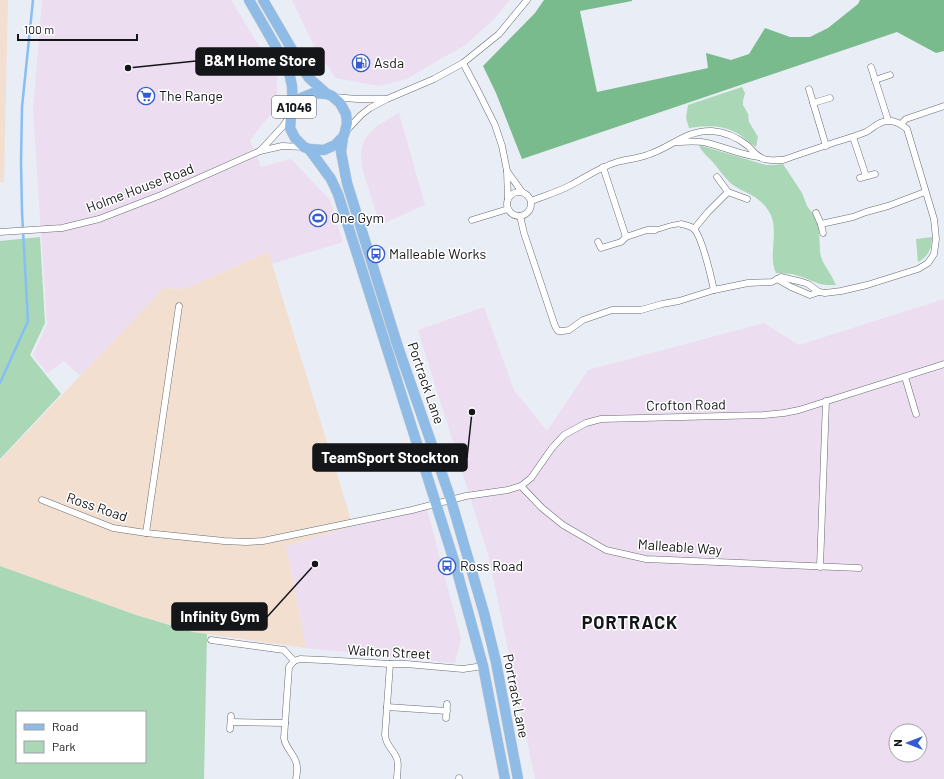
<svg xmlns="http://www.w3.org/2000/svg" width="944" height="779" font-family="Barlow,sans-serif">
  <rect width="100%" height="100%" fill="#e9edf6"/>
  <!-- commercial -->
  <g fill="#edddf0" fill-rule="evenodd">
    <path d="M42,0H231L277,76V106L250,140L261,167L291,159L330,200L343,242L272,264L268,252L185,289L164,288L80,376L64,361L47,373L33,355L47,324L33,110Z"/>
    <path d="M292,0H510L493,20L465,45L406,79L379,86L336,78L313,44Z"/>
    <path d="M399,113L425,205L380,225L362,168L361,153L364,140L377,126Z"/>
    <path d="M944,299V779H535L489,558L418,330L484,307L514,390L547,431L588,370L764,323L799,345ZM896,731H920V755H896Z"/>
    <path d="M427,509L461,638L455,663L306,648L286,546L353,526Z"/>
  </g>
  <!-- industrial -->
  <g fill="#f3dfd0">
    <path d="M0,0H8L4,182H0Z"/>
    <path d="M268,252L272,264L353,526L286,546L306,648L193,632L136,615L0,566V460L164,288L185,289Z"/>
  </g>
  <!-- green -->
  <g fill="#aad7b5" fill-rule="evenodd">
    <path d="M742,87L745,93L743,101V105L748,114L749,122L758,137L756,147C749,143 744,137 737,133C723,125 706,125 690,128H689L686,118L688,105Z"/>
    <path d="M699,145L766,165H775L783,164L802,193L807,206L813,214L816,220L819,229L820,252L821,257L823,262L832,277L836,285H827L820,284L802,277L792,274L776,273C767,254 781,229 768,210C759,196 745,193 733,185C724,178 718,167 710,159C706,155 701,151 699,145Z"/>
    <path d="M40,237L45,323L30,355L61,394L0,459V241Z"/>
    <path d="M932,237C932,248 928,257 918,262L916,239Z"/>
    <path d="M0,566L136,615L193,632L207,634L204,779H0ZM17,712H145V762H17Z"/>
  </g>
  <!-- forest -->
  <path fill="#79bb8c" d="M544,0H632V1L580,11L597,92L708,68L706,53L731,60L749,54L765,28L790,37H810L828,28L858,4L860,0H944V51L936,53L897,32L522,159L496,93L483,66L535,13Z"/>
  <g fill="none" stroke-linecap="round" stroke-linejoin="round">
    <!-- stream -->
    <path stroke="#87bff4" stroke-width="2.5" d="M0,383L28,321L22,212L21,162L22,107L33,0"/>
    <defs>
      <path id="pedestrian" d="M655,230C666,228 670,224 681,224"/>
      <g id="minor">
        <path d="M463,63L478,91L495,125L502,146L507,171L508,199"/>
        <path d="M871,67L888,120"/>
        <path d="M875,80L890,75"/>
        <path d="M809,89L826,146"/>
        <path d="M334,97L357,99H385"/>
        <path d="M813,103L830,98"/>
        <path d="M901,124L906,119L944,106"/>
        <path d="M346,131L361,115L370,108L387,99L434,79L463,63L499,34L527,0"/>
        <path d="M853,137L866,176"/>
        <path d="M676,142C686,142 697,140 707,143C725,147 740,155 759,157"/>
        <path d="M260,151L283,126L290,116"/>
        <path d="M603,167L626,237"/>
        <path d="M507,171L522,192"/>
        <path d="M717,177L728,192L747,199"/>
        <path d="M860,178L875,174"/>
        <circle cx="519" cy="204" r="12"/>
        <path d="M816,213L821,224L823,233"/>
        <path d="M520,216L524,233L555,326L558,331H563L569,330L583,320L612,310H641L662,304L679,301L714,290L748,283L772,282L781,277L802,282L808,284L819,292L825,293L841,291L867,285L918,269L928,263L934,254L936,239L934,219L907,129C901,124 895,120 887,121C877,122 874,128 866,132C856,136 846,139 836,142C818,148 800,154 783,160C777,160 770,161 764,159C757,157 753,151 748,146C737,137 725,132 712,131C685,130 671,148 647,155C637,159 627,159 617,162C600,167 586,177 571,185C558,192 544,196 531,201"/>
        <path d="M472,220L508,209"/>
        <path d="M681,224C685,225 690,226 693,228C702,235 711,277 714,290"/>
        <path d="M821,224L853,217L866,212L888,206L925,192"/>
        <path d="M694,229L708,212L728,192"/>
        <path d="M0,232L62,228L99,219L161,195L260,151L282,146L304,147"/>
        <path d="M598,242L601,248L621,242L626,237L647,230H655"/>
        <path d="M777,279L791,287L810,295L819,292"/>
        <path d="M905,377L916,414"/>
        <path d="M521,486L542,508L563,525L606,550L646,559L859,568"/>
        <path d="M42,500L113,528L146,533L224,541L246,542L263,541L412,510L466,496L508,490L521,486L531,478L552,448L564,435L586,423L601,419L764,415L784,413L799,410L944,364"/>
        <path d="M146,533L179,306"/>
        <path d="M820,567L826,401"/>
        <path d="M211,640L284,650L294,661"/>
        <path d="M294,661L300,659L323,660L390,664H406L463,669L483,666"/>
        <path d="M294,661L289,667L284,738C285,747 293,753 296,762C298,767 297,774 296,779"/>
        <path d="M390,664L385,735C386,746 394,750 397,759C399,765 397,773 397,779"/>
        <path d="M387,707L447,711"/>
        <path d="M446,718L447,704"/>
        <path d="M231,722L285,723"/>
        <path d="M230,729L231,716"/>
        <path d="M459,779V778"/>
      </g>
      <g id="primary">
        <path d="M249,0L276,47L289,72L292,86L293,109"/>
        <path d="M263,0L305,72L309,78L327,94"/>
        <path d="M343,137L335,145L324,150L309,149L304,147L295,138L290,128L291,115L293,109L301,98L313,93L327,94L332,96L340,103L346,114L347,123L345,132L343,137L341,152L347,183L398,347L451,500L484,613L496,662L518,779"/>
        <path d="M309,149L331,179L338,194L455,564L483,666L505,779"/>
      </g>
    </defs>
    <!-- pedestrian casing -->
    <use href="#pedestrian" stroke="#676b73" stroke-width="5.5"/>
    <!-- minor casing -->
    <use href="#minor" stroke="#676b73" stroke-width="7"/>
    <!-- primary casing -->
    <use href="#primary" stroke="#ccc" stroke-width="11"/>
    <!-- pedestrian -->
    <use href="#pedestrian" stroke="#fff" stroke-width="4.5"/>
    <!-- minor -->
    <use href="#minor" stroke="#fff" stroke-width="6"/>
    <!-- primary -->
    <use href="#primary" stroke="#8fbbe7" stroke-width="10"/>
  </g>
  <!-- icons -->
  <defs>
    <symbol id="fuel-ring" viewBox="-11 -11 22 22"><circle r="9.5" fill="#fff" stroke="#355ccd" stroke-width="1.5"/><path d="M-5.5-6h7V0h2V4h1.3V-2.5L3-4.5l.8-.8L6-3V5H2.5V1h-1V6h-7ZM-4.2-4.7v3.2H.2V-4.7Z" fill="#355ccd"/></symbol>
    <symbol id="supermarket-ring" viewBox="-11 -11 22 22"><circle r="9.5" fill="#fff" stroke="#355ccd" stroke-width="1.5"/><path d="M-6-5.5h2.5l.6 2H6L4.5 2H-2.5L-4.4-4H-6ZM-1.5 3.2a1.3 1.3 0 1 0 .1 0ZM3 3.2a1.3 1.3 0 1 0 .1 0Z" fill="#355ccd"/></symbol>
    <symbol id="stadium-ring" viewBox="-11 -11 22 22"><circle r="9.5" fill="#fff" stroke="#355ccd" stroke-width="1.5"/><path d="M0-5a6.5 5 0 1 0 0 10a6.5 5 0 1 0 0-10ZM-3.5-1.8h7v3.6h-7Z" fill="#355ccd"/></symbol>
    <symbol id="bus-ring" viewBox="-11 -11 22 22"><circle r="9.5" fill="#fff" stroke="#355ccd" stroke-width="1.5"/><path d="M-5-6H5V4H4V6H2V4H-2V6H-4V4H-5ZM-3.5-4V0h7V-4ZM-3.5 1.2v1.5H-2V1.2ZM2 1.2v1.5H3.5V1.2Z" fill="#355ccd"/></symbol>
  </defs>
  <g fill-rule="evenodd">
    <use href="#fuel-ring" x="351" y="53" width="20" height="20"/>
    <use href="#supermarket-ring" x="136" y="86" width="20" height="20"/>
    <use href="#stadium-ring" x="308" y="208" width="20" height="20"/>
    <use href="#bus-ring" x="366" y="244" width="20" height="20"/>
    <use href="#bus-ring" x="437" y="556" width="20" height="20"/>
  </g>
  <g text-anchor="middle" stroke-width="3" stroke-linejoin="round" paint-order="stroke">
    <!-- shield labels -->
    <rect fill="#fff" stroke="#5b5c5e" stroke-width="1" x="272" y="96" width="44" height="22" rx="3"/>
    <g font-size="13" font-weight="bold" fill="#151619">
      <text x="294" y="112">A1046</text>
    </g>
    <!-- poi labels -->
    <g font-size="14" fill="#151619" stroke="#fff" text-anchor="start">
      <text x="374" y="68">Asda</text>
      <text x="159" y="101">The Range</text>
      <text x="331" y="223">One Gym</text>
      <text x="389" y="259">Malleable Works</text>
      <text x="460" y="571">Ross Road</text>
    </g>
    <!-- street labels -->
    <g font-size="14" fill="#151619" stroke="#fff">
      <text transform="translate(140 188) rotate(-21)" y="5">Holme House Road</text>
      <text transform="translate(426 383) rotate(71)" y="5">Portrack Lane</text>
      <text transform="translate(686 405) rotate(-1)" y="5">Crofton Road</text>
      <text transform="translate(97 507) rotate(19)" y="5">Ross Road</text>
      <text transform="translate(680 547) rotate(4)" y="5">Malleable Way</text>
      <text transform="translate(389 652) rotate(3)" y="5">Walton Street</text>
      <text transform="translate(516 696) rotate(79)" y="5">Portrack Lane</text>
    </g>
    <!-- district labels -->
    <g font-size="18" font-weight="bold" letter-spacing="1" fill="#151619" stroke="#fff">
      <text x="630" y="629">PORTRACK</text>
    </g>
  </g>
  <!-- callouts -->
  <path fill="none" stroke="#151619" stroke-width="1.5" d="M128 68L196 61M472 412L467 458M315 564L267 617"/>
  <g fill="#151619" stroke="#fff" stroke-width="1.5">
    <circle cx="128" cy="68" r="4"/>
    <circle cx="472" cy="412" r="4"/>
    <circle cx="315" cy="564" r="4"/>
  </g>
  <g fill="#151619" stroke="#151619" stroke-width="1.5">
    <rect x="196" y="48" width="128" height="27" rx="4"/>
    <rect x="313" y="444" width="154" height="27" rx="4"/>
    <rect x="172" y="603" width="95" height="27" rx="4"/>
  </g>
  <g font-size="15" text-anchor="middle" font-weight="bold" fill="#fff">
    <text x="260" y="66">B&amp;M Home Store</text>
    <text x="390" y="463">TeamSport Stockton</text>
    <text x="220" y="622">Infinity Gym</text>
  </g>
  <!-- legend -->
  <rect x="16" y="711" width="130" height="52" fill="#ffffff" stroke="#a1a2a3"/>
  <rect x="24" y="724" width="20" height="6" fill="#8fbbe7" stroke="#a1a2a3"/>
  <text x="52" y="731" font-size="12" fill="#151619">Road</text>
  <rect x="24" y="741" width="20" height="12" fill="#aad7b5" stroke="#a1a2a3"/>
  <text x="52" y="751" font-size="12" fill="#151619">Park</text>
  <!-- north arrow -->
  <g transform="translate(908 743) rotate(270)"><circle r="19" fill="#ffffff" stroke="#a1a2a3"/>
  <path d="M0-3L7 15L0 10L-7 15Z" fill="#355ccd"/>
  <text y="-6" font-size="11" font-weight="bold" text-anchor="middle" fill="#151619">N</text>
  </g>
  <!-- scale -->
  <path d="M18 34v6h119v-6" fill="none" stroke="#151619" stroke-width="2"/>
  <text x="24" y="34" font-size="12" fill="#151619" stroke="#ffffff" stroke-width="3" paint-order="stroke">100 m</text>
</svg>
